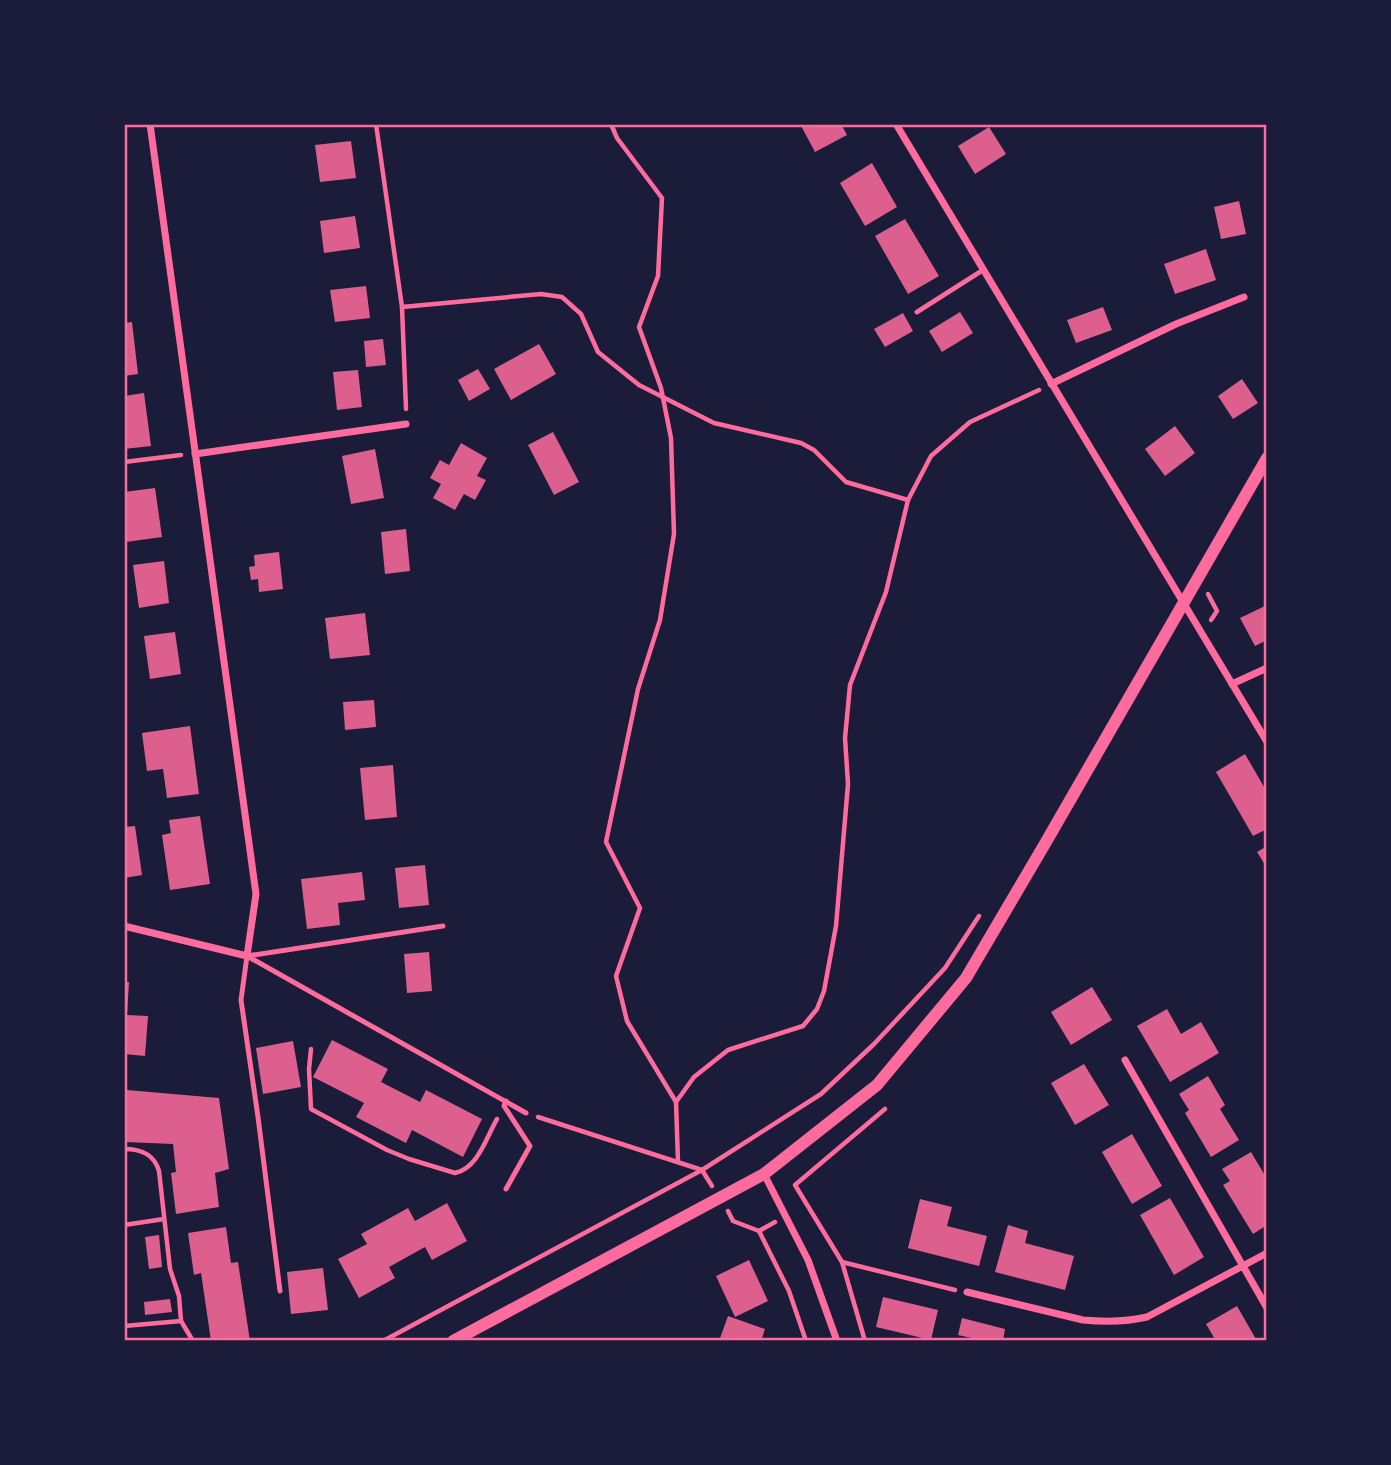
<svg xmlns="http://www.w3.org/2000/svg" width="1391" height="1465" font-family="'Public Sans',sans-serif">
  <rect width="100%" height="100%" fill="#1b1b3a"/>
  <!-- building -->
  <g fill="#dd5f8e">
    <path d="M800,124H841L847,135L815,152Z"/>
    <path d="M989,127L1006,154L975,174L958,146Z"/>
    <path d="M351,141L356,178L320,182L315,145Z"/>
    <path d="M872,163L897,207L865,226L840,183Z"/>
    <path d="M1239,201L1246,234L1221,239L1214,207Z"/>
    <path d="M355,216L360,248L324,253L320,221Z"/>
    <path d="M905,219L939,276L908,294L875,236Z"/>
    <path d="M1206,249L1216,280L1175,294L1164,264Z"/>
    <path d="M366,286L370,318L335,322L330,290Z"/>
    <path d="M1103,307L1112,330L1076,343L1067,320Z"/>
    <path d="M960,312L973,333L942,352L929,331Z"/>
    <path d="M903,313L913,331L885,347L874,329Z"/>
    <path d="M132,322L138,374L124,376V323Z"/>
    <path d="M383,339L386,365L366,367L364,341Z"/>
    <path d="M539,344L556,374L511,400L494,369Z"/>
    <path d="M478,369L490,389L469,401L458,380Z"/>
    <path d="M358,370L362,407L337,410L333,372Z"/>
    <path d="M1242,379L1258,403L1233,419L1218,396Z"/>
    <path d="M144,393L151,446L124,449V396Z"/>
    <path d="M1175,426L1195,453L1165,476L1145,449Z"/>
    <path d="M553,432L579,482L554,495L528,445Z"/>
    <path d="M461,443L487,458L477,476L486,480L475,500L464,494L455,510L433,498L441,484L430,478L440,460L449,465Z"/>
    <path d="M375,449L384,498L351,504L342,456Z"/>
    <path d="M155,488L162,537L126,542L124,492Z"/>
    <path d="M406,529L410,571L385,574L381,532Z"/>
    <path d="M279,552L283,589L259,592L258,579L251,580L249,567L255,566L254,555Z"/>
    <path d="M164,561L169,603L139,608L133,565Z"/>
    <path d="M1267,605V640L1255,646L1240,618Z"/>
    <path d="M365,613L370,655L330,659L325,618Z"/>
    <path d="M175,632L181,674L150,679L144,636Z"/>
    <path d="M374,700L376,727L345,730L343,702Z"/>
    <path d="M190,726L199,794L167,798L163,769L147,771L142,733Z"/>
    <path d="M1245,754L1267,792V829L1253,836L1216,772Z"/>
    <path d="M393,765L397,817L365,820L360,768Z"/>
    <path d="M200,816L210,884L170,890L162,835L171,833L169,820Z"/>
    <path d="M135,826L142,875L124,878V827Z"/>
    <path d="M1267,846V868L1257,852Z"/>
    <path d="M425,865L429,905L399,908L395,868Z"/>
    <path d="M362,872L365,900L338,903L340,925L307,929L301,879Z"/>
    <path d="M429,952L432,991L407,993L404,954Z"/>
    <path d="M124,982H129L127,1015L148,1016L145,1056L124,1054Z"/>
    <path d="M1092,987L1112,1020L1071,1045L1051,1012Z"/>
    <path d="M1167,1009L1181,1034L1201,1022L1219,1053L1170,1082L1137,1026Z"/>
    <path d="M332,1040L388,1069L381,1082L420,1102L426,1090L482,1119L463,1157L412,1130L406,1143L356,1117L364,1103L313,1077Z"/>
    <path d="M293,1041L301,1087L263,1094L256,1048Z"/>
    <path d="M1084,1064L1109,1105L1075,1125L1051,1083Z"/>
    <path d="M1208,1076L1225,1105L1220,1109L1239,1140L1211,1157L1185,1113L1189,1110L1179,1094Z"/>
    <path d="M127,1090L219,1098L229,1169L215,1173L219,1207L176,1214L171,1173L176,1172L173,1144L125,1142Z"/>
    <path d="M1132,1134L1162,1186L1132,1204L1102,1152Z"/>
    <path d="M1251,1152L1267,1179V1185L1264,1186L1267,1191V1225L1253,1234L1223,1185L1230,1181L1222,1169Z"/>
    <path d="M1170,1198L1204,1257L1174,1275L1140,1215Z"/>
    <path d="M920,1199L952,1207L947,1226L987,1236L979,1266L908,1248Z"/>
    <path d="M447,1203L467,1241L432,1260L425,1247L389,1267L395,1278L359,1298L338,1259L367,1244L361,1234L408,1208L415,1221Z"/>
    <path d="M1008,1225L1028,1231L1025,1243L1074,1256L1065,1290L995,1272Z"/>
    <path d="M226,1227L231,1263L238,1262L250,1341H211L201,1273L194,1275L188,1233Z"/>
    <path d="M159,1235L162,1267L149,1269L145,1237Z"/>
    <path d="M749,1260L768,1301L735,1317L716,1276Z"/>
    <path d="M323,1268L328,1310L291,1314L287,1272Z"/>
    <path d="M883,1297L938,1310L931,1340L876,1327Z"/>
    <path d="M170,1299L172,1312L145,1315L144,1302Z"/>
    <path d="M1237,1306L1257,1341H1216L1206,1324Z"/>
    <path d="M728,1316L765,1329L761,1341H719Z"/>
    <path d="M962,1318L1005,1329L1003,1341H985L958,1335Z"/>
  </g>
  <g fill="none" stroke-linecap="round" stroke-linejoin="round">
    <!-- path -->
    <g stroke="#ff6b9d" stroke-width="4.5">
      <path d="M376,124L402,307L406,409"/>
      <path d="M611,124L617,138L662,198L658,276L639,327L661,388L671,438L674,534L660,620L638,689L606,842L640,908L616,976L627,1021L676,1102"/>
      <path d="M402,307L541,294L562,297L581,314L598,352L639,385L714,423L801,443L814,450L846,482L908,500"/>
      <path d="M124,462L181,455"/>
      <path d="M1208,594L1217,611L1211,620"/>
      <path d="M311,1049L309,1069L311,1109L387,1150L409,1159L455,1173C478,1168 486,1138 497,1119"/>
      <path d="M538,1117L702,1170L712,1186"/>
      <path d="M124,1149C141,1149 154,1154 159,1171L170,1269L179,1296L181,1321L124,1326"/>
      <path d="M678,1162L676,1102L694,1077L728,1050L803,1026L817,1009L824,991L836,926L848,784L845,738L850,685L886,592L908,500L931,456L970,422L1039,390"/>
      <path d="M728,1211L733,1221L759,1231L775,1222"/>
      <path d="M124,1225L164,1219"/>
      <path d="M759,1231L789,1291L806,1341"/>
      <path d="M842,1262L955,1290"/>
      <path d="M181,1321L193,1341"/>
      <path d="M383,1341L702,1170L821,1094L874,1044L945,968L979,916"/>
      <path d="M865,1341L842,1262L795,1185L885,1109"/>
    </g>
    <!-- service -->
    <g stroke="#ff6b9d" stroke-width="5">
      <path d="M917,312L983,270"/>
      <path d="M247,956L241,1000L258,1117L280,1291"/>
      <path d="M247,956L526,1113"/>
      <path d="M247,956L443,926"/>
      <path d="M506,1101L504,1106L530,1146L506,1189"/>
    </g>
    <!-- minor -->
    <g stroke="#ff6b9d" stroke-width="7">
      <path d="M896,124L1267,742"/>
      <path d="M1051,384L1176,324L1244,297"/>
      <path d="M195,454L406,424"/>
      <path d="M1232,684L1267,668"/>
      <path d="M124,926L247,956L256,894L150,124"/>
      <path d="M1125,1060L1267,1308"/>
      <path d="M764,1174L808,1260L837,1341"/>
      <path d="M967,1292L1083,1320C1105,1322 1126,1322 1147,1317L1267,1253"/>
    </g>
    <!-- tertiary -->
    <path stroke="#ff6b9d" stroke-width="12" d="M453,1341L764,1174L877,1085L966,978L1046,842L1267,458"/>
  </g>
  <!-- border -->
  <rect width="1391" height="1465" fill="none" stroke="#1b1b3a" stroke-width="252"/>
  <rect x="126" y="126" width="1139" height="1213" fill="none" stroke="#ff6b9d" stroke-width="2.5"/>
</svg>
